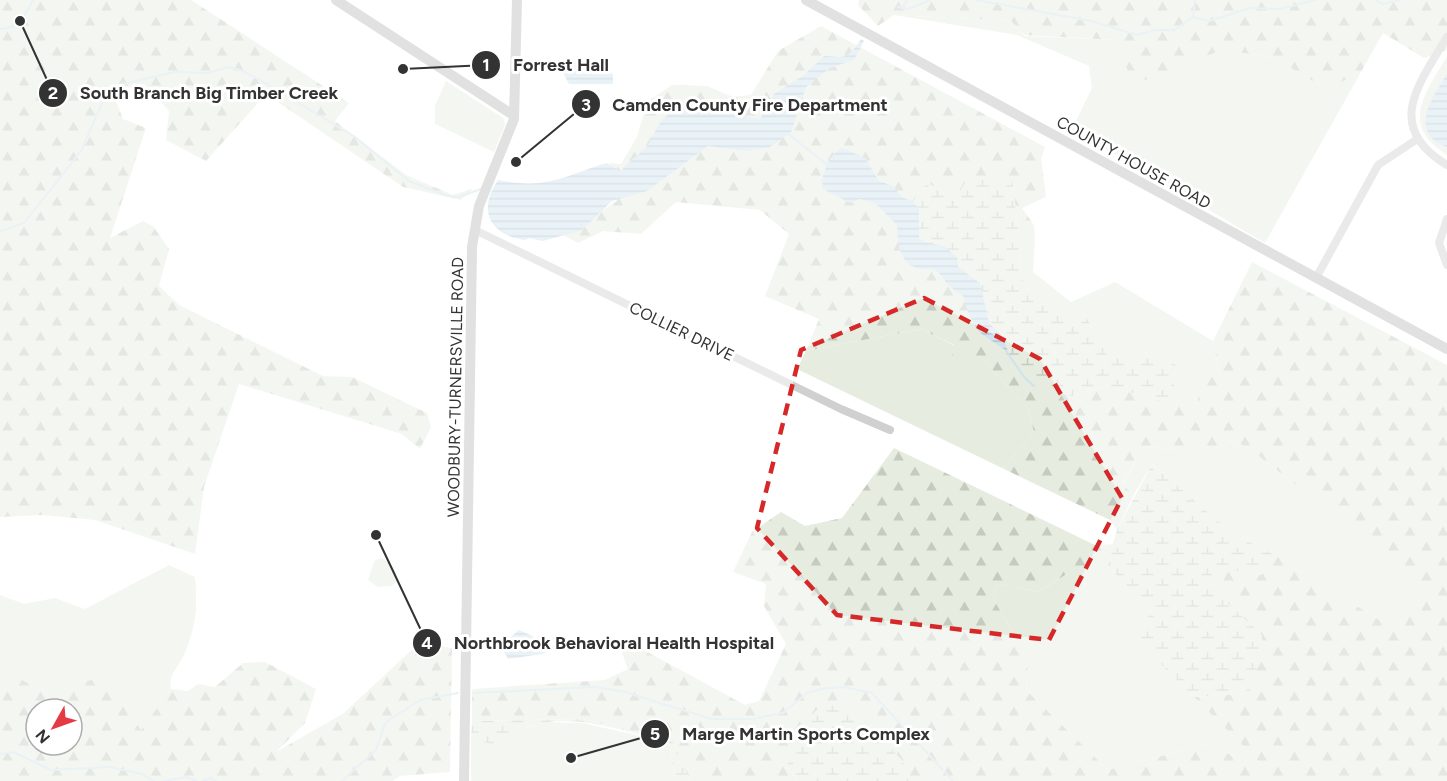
<svg xmlns="http://www.w3.org/2000/svg" width="1447" height="781" font-family="Figtree,sans-serif">
  <defs>
    <pattern id="forest-firs" width="22" height="20" patternUnits="userSpaceOnUse" patternTransform="scale(1.5)"><rect width="22" height="20" fill="#e6ecdf"/><path d="M5 1l3.5 6h-7zM16 11l3.5 6h-7z" fill="#c6cbc0"/></pattern>
    <pattern id="wetland-marsh" width="20" height="14" patternUnits="userSpaceOnUse" patternTransform="scale(1.5)"><rect width="20" height="14" fill="#e6ecdf"/><path d="M1 5h8M5 5V1M11 12h8M15 12V8" fill="none" stroke="#c6cbc0"/></pattern>
    <pattern id="water-rules" width="6" height="5" patternUnits="userSpaceOnUse" patternTransform="scale(1.5)"><rect width="6" height="5" fill="#cfe2ee"/><path d="M0 2.5h6" fill="none" stroke="#b2c2cd"/></pattern>
  </defs>
  <rect width="100%" height="100%" fill="#fff"/>
  <!-- green -->
  <g fill="#e6ecdf">
    <path d="M894,15L1011,21L1024,36L1114,40L1135,83L1222,50L1272,57L1327,89L1361,72L1265,243L1072,129L1092,88L1089,66L1017,35Z"/>
    <path d="M1447,56V155C1399,124 1425,95 1447,56Z"/>
    <path d="M446,81L503,118L505,125L494,152L435,124V106Z"/>
    <path d="M1019,235L1035,239L1033,272L1071,302L1115,282L1213,341L1219,373L1198,403L1182,406L1166,402L1182,367L1143,354L1109,358L1084,313L1063,314L1020,278Z"/>
    <path d="M921,329L983,360L1029,410L1034,433L1002,468L797,369L806,351Z"/>
    <path d="M1224,439L1247,447L1430,588L1397,631L1275,555L1232,533L1152,464L1134,494L1122,486L1144,446L1210,454Z"/>
    <path d="M382,558C391,563 397,570 397,581L392,586L378,587L368,580L374,561Z"/>
    <path d="M1092,559L1111,569L1150,612L1139,642L1264,767L1203,745L1108,770L1026,690L1028,660L993,598L998,584L1038,592Z"/>
    <path d="M169,565L195,577C198,607 196,627 184,655C178,668 168,675 171,689L141,730L106,676L46,692L0,669V595L24,604L55,598L85,609Z"/>
    <path d="M542,722L582,723L669,742L675,781H471V738L499,747L511,733Z"/>
  </g>
  <!-- forest -->
  <g fill="url(#forest-firs)" fill-rule="evenodd">
    <path d="M0,0H191L349,103L335,121L406,175L453,195L472,189L461,200L403,187L266,94L206,161L166,140L169,111L144,84L112,91L123,119L146,128L110,238L143,221L153,226L169,249L159,286L179,305L323,376L352,377L427,413L431,427L420,449L402,434L239,384L204,487L195,554L95,520L43,515L0,517Z"/>
    <path d="M859,0H1447V50L1424,58L1383,33L1361,72L1327,89L1272,57L1222,50L1134,84L1114,40L1024,35L1011,21L894,15L878,26L858,5Z"/>
    <path d="M821,26L1045,147L1041,158L1046,197L1022,208L1034,225L1035,239L1019,235L1012,178L944,246L980,283L1072,396L1106,386L1182,406L1198,403L1199,373L1219,372L1213,341L1252,262L1447,365V781H910L903,761L788,768L797,781H690L671,740L582,719L472,721V689L605,680L628,669L619,645L627,641L745,705L759,701L786,644L764,606L766,584L733,572L752,532L781,512L805,526L842,518L894,448L1097,546L1110,544L1111,569L1092,559L1083,576L1067,574L1038,592L998,584L993,598L1028,660L1026,690L1108,770L1203,745L1263,766L1194,697L1249,693L1261,635L1213,590L1211,566L1264,575L1275,555L1397,631L1430,588L1247,447L1225,439L1210,454L1144,446L1122,485L1134,494L1117,530L1110,520L1002,468L1034,433L1029,410L983,360L951,363L954,345L921,329L806,351L819,319L765,296L789,234L760,210L676,202L641,234L603,231L578,243L563,235L617,201L610,163L621,164L637,137L647,102L672,85L707,86L733,97L751,95L778,51Z"/>
    <path d="M419,643L452,648L450,772L400,776L393,781H0V669L46,692L106,676L141,730L171,689L188,691L198,684L215,687L243,663L265,662L316,689L305,723L276,752L344,713ZM36,709H72V745H36Z"/>
  </g>
  <!-- wetland -->
  <g fill="url(#wetland-marsh)">
    <path d="M968,178H1012L1019,235L1020,278L1063,313H1084L1109,358L1143,354L1183,367L1166,402L1106,386L1072,396L1034,388L996,344H1006L989,323L980,283L944,246L919,238L913,201L927,183L957,196Z"/>
    <path d="M1152,464L1232,533L1275,555L1264,575L1211,567L1214,590L1262,635L1263,649L1249,693L1194,697L1138,642L1150,612L1111,569L1109,546L1113,543L1117,530Z"/>
    <path d="M847,703L903,761L910,781H797L788,768L789,735L819,708Z"/>
    <path d="M582,719L672,740L690,781H675L669,742C617,730 540,699 499,747L471,738L472,721Z"/>
  </g>
  <!-- water -->
  <g fill="url(#water-rules)">
    <path d="M861,39L864,41L854,60L830,68L806,87L791,132L770,147L746,151L708,146L647,191L612,201L582,230L543,241L529,238L525,240C490,235 477,211 498,180C548,190 563,176 607,163L621,172C628,160 639,156 647,146C653,137 656,127 664,118C692,90 728,116 760,119L774,94L804,75L824,56C844,57 847,61 861,39Z"/>
    <path d="M563,58C579,65 599,65 613,74V84H569L562,71Z"/>
    <path d="M1447,74V147C1407,133 1433,96 1447,74Z"/>
    <path d="M843,148L865,158L879,181L893,186L902,197L914,202L919,210V238L924,242L944,246L957,257L958,267L980,283L989,323L1003,337L1008,352L979,332L969,315L963,296L949,286L938,272C932,268 927,270 920,269C898,264 898,242 897,225L876,204L860,199L850,203L823,189C819,177 831,150 843,148Z"/>
    <path d="M519,630L548,643L551,646L549,651L542,654L508,659L504,652L507,640Z"/>
  </g>
  <g fill="none" stroke-linecap="round" stroke-linejoin="round">
    <!-- stream -->
    <g stroke="#cfe2ee" stroke-width="2">
      <path d="M976,0L1091,21L1137,35L1155,30H1174L1193,17L1209,21L1250,8L1280,9L1315,0"/>
      <path d="M1376,0L1382,4L1400,0"/>
      <path d="M898,7L908,9L930,0"/>
      <path d="M902,8L907,0"/>
      <path d="M1193,17L1195,0"/>
      <path d="M0,29C18,29 26,14 33,0"/>
      <path d="M787,133L830,167"/>
      <path d="M0,231L24,223L81,151L103,101L115,86L174,72L208,73L229,67L243,71L274,88L355,137L409,181L448,196L459,197L481,189"/>
      <path d="M1006,351L1025,378L1034,386"/>
      <path d="M473,693L596,687L625,692L711,719H752L783,713L807,693L821,689L843,687L872,693L953,781"/>
      <path d="M0,754L13,752L51,770L110,767L142,774L154,781"/>
      <path d="M165,781L186,777L196,781"/>
      <path d="M203,781L211,778L216,781"/>
      <path d="M342,781L376,750L385,724L389,720L420,700L458,693"/>
    </g>
    <!-- street -->
    <g stroke="#d0d0d0" stroke-width="8">
      <path d="M1447,37C1418,85 1384,127 1447,165"/>
      <path d="M1447,219L1439,243L1447,265"/>
      <path d="M475,230L841,409L890,430"/>
      <path d="M1316,278L1378,165L1416,140"/>
    </g>
    <!-- secondary -->
    <g stroke="#bdbdbd" stroke-width="10">
      <path d="M336,0L513,115"/>
      <path d="M806,0L1447,349"/>
      <path d="M464,781L472,247L479,206L514,119L517,0"/>
    </g>
  </g>
  <!-- marked area -->
  <path d="M0 0H1447V781H0ZM924,298L1040,359L1122,498L1049,640L837,615L757,528L801,350Z" fill="#fff" fill-opacity=".55" fill-rule="evenodd"/>
  <path fill="none" stroke="#d62828" stroke-width="4.5" stroke-dasharray="12 8" stroke-linejoin="round" d="M924,298L1040,359L1122,498L1049,640L837,615L757,528L801,350Z"/>
  <g text-anchor="middle" stroke-width="6" stroke-linejoin="round" paint-order="stroke">
    <!-- street labels -->
    <g font-size="16" fill="#333" stroke="#fff">
      <text transform="translate(1134 162) rotate(29)" y="6">COUNTY HOUSE ROAD</text>
      <text transform="translate(682 331) rotate(26)" y="6">COLLIER DRIVE</text>
      <text transform="translate(455 387) rotate(-89)" y="6">WOODBURY-TURNERSVILLE ROAD</text>
    </g>
  </g>
  <!-- callouts -->
  <path fill="none" stroke="#333" stroke-width="2" d="M403 69L486 65M20 21L53 93M516 162L586 104M376 535L427 643M571 758L655 734"/>
  <g fill="#333" stroke="#fff" stroke-width="2">
    <circle cx="403" cy="69" r="6"/>
    <circle cx="20" cy="21" r="6"/>
    <circle cx="516" cy="162" r="6"/>
    <circle cx="376" cy="535" r="6"/>
    <circle cx="571" cy="758" r="6"/>
    <circle cx="486" cy="65" r="15"/>
    <circle cx="53" cy="93" r="15"/>
    <circle cx="586" cy="104" r="15"/>
    <circle cx="427" cy="643" r="15"/>
    <circle cx="655" cy="734" r="15"/>
  </g>
  <g font-size="18" text-anchor="middle" font-weight="bold" fill="#fff">
    <text x="486" y="71">1</text>
    <text x="53" y="99">2</text>
    <text x="586" y="111">3</text>
    <text x="427" y="649">4</text>
    <text x="655" y="740">5</text>
  </g>
  <g font-size="18" text-anchor="middle" font-weight="bold" fill="#333" stroke="#fff" stroke-width="6" stroke-linejoin="round" paint-order="stroke">
    <text x="561" y="71">Forrest Hall</text>
    <text x="209" y="99">South Branch Big Timber Creek</text>
    <text x="750" y="111">Camden County Fire Department</text>
    <text x="614" y="649">Northbrook Behavioral Health Hospital</text>
    <text x="806" y="740">Marge Martin Sports Complex</text>
  </g>
  <!-- north arrow -->
  <g transform="translate(54 727) rotate(230)"><circle r="28" fill="#ffffff" stroke="#adadad" stroke-width="1.5"/>
  <path d="M0-4.5L10 22L0 15L-10 22Z" fill="#e63946"/>
  <text y="-9" font-size="16" font-weight="bold" text-anchor="middle" fill="#333333">N</text>
  </g>
</svg>
